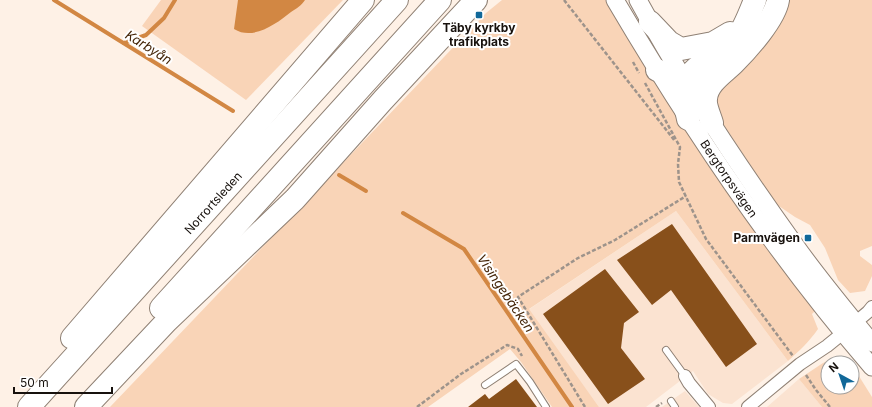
<svg xmlns="http://www.w3.org/2000/svg" width="872" height="407" font-family="Inter,sans-serif">
  <rect width="100%" height="100%" fill="#fef1e6"/>
  <!-- built -->
  <g fill="#fbe3d1">
    <path d="M676,211L788,361L732,404L723,403L708,394L693,371L646,407H599L528,310Z"/>
    <path d="M799,379L822,407H767Z"/>
    <path d="M685,391L699,407H662Z"/>
  </g>
  <!-- green -->
  <g fill="#f9d4b7">
    <path d="M161,0H343L246,100L142,26Z"/>
    <path d="M502,0H610L816,310L812,314L818,329C809,342 799,351 788,361L676,211L529,309L599,407H552L521,362L510,349L428,407H110L486,13Z"/>
    <path d="M787,0H872V246L860,251V256L872,265V276L865,291L850,293L838,280L825,248L810,225L795,217L776,204L722,122L713,101Z"/>
    <path d="M833,358L844,359L851,363H828V387H852V365L872,397V407H822L799,379L823,363Z"/>
  </g>
  <!-- water -->
  <path fill="#d28743" d="M238,0H305C302,5 296,9 291,12C276,24 253,41 234,29Z"/>
  <g fill="none" stroke-linecap="round" stroke-linejoin="round">
    <!-- stream -->
    <g stroke="#d28743" stroke-width="4">
      <path d="M54,0L233,111"/>
      <path d="M124,43L146,35L164,18L175,0"/>
      <path d="M339,175L366,191"/>
      <path d="M403,213L464,249L572,407"/>
    </g>
  </g>
  <!-- building -->
  <g fill="#88501b">
    <path d="M672,224L757,344L726,367L671,290L652,305L617,260Z"/>
    <path d="M605,269L639,312L624,323L621,348L645,379L608,404L543,314Z"/>
    <path d="M516,379L537,407H468L485,394L489,399Z"/>
  </g>
  <g fill="none" stroke-linecap="round" stroke-linejoin="round">
    <defs>
      <g id="lane">
        <path d="M666,350L685,376"/>
        <path d="M485,385L516,364L530,382L546,407"/>
        <path d="M671,401L675,407"/>
      </g>
      <g id="street">
        <path d="M856,322L868,312L872,307"/>
        <path d="M685,376L689,383L709,407"/>
        <path d="M748,407L800,364L827,346L843,333"/>
      </g>
      <g id="secondary">
        <path id="s1" d="M615,0C691,129 775,254 872,367"/>
        <path d="M638,0C684,85 739,167 795,245C819,279 846,311 872,343"/>
      </g>
      <g id="highway">
        <path d="M650,22L669,42L681,49L713,43L730,33"/>
        <path d="M657,70L685,82L699,80"/>
        <path d="M688,119C687,112 683,103 683,95C684,63 718,60 736,39C744,29 750,12 755,0"/>
        <path d="M712,123C710,116 705,106 706,99C707,83 724,73 734,63C748,49 775,19 778,0"/>
        <path d="M161,308L440,0"/>
        <path d="M72,338L363,0"/>
        <path id="s2" d="M29,407L397,0"/>
        <path d="M86,407L167,321L295,199L383,100L476,0"/>
      </g>
    </defs>
    <!-- lane casing -->
    <use href="#lane" stroke="#8f8074" stroke-width="8"/>
    <!-- street casing -->
    <use href="#street" stroke="#8f8074" stroke-width="14"/>
    <!-- secondary casing -->
    <use href="#secondary" stroke="#8f8074" stroke-width="19"/>
    <!-- highway casing -->
    <use href="#highway" stroke="#8f8074" stroke-width="24"/>
    <!-- path -->
    <g stroke="#9d938b" stroke-width="2.5" stroke-dasharray="4 2" stroke-linecap="butt">
      <path d="M564,0L675,141"/>
      <path d="M633,62L639,73"/>
      <path d="M645,83L680,147L678,164L679,182L706,239L793,356"/>
      <path d="M806,375L816,390L830,407"/>
      <path d="M417,407L461,374L507,345L518,349L522,356"/>
      <path d="M585,407L518,297L578,258L615,240L686,196"/>
      <path d="M656,407L662,403"/>
    </g>
    <!-- lane -->
    <use href="#lane" stroke="#fff" stroke-width="6"/>
    <!-- street -->
    <use href="#street" stroke="#fff" stroke-width="12"/>
    <!-- secondary -->
    <use href="#secondary" stroke="#fff" stroke-width="17"/>
    <!-- highway -->
    <use href="#highway" stroke="#fff" stroke-width="22"/>
  </g>
  <!-- markers -->
  <g fill="#116899" stroke="#fff" stroke-width="1.5">
    <rect x="475" y="11" width="8" height="8" rx="2"/>
    <rect x="804" y="234" width="8" height="8" rx="2"/>
  </g>
  <g text-anchor="middle" stroke-width="4" stroke-linejoin="round" paint-order="stroke">
    <!-- poi labels -->
    <g font-size="12" font-weight="bold" fill="#17110d" stroke="#fff">
      <text x="479" y="32">Täby kyrkby<tspan x="479" dy="14">trafikplats</tspan></text>
      <text x="800" y="242" text-anchor="end">Parmvägen</text>
    </g>
    <!-- street labels -->
    <g font-size="12" fill="#17110d" stroke="#fff">
      <text dy="4" stroke="none"><textPath href="#s1" startOffset="212">Bergtorpsvägen</textPath></text>
      <text dy="4" stroke="none"><textPath href="#s2" startOffset="275">Norrortsleden</textPath></text>
    </g>
    <!-- water labels -->
    <g font-size="13" font-style="italic" fill="#452609" stroke="#fff">
      <text transform="translate(149 47) rotate(32)" y="5">Karbyån</text>
      <text transform="translate(506 293) rotate(56)" y="5">Visingebäcken</text>
    </g>
  </g>
  <!-- north arrow -->
  <g transform="translate(840 375) rotate(320)"><circle r="19" fill="#ffffff" stroke="#a2a09e"/>
  <path d="M0-3L7 15L0 10L-7 15Z" fill="#116899"/>
  <text y="-6" font-size="11" font-weight="bold" text-anchor="middle" fill="#17110d">N</text>
  </g>
  <!-- scale -->
  <path d="M14 387v6h98v-6" fill="none" stroke="#17110d" stroke-width="2"/>
  <text x="20" y="387" font-size="12" fill="#17110d" stroke="#ffffff" stroke-width="3" paint-order="stroke">50 m</text>
</svg>
